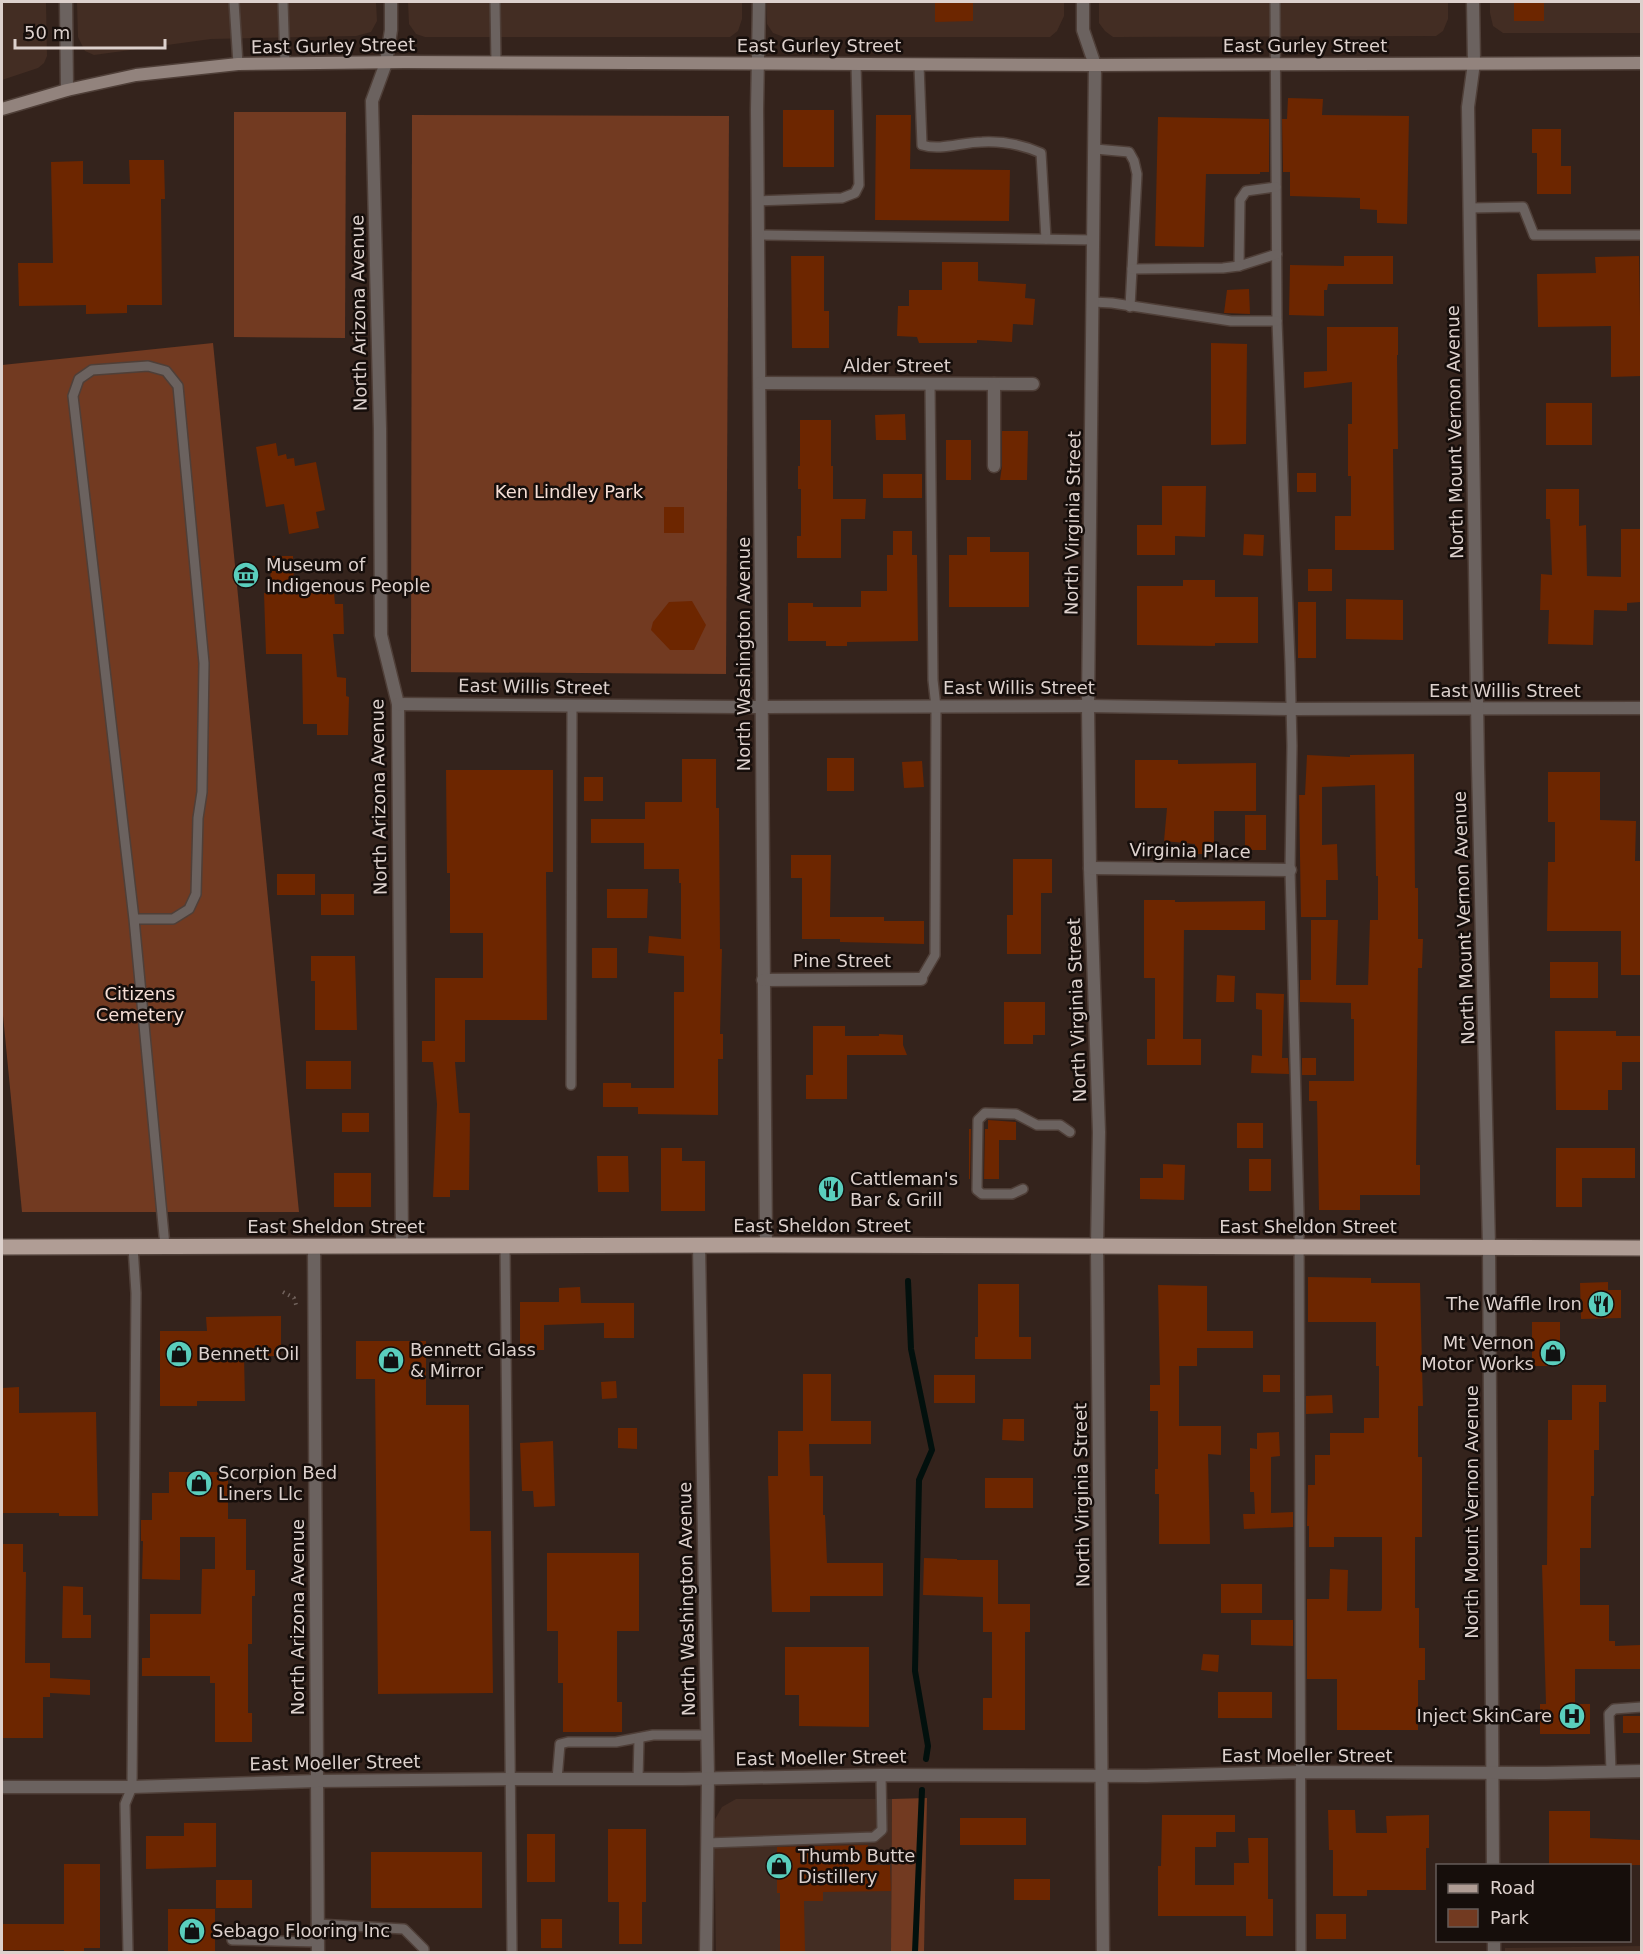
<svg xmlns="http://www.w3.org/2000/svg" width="1643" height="1954" font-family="'DejaVu Sans',sans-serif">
  <rect width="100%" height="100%" fill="#34231c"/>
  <!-- built -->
  <g fill="#432d23">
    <path d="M2,2H46L47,56L44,63L38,68L2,80Z"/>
    <path d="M77,2H376L377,21L371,32L356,36L211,39L94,55L85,51L78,37Z"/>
    <path d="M408,2H742V19L738,31L730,37H425L416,34L409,24Z"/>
    <path d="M767,2H1064V16L1057,31L1050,37H784L773,33L767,24Z"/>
    <path d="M1099,2H1448V19L1443,31L1436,36L1113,37L1105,31L1099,23Z"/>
    <path d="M1490,2H1641V33H1503L1493,26L1490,13Z"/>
    <path d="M736,1799H892L891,1952H716L714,1821L722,1807Z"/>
    <path d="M1641,1946V1952H1505V1948Z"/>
  </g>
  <!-- green -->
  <g fill="#723a21">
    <path d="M234,112H346L345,338L234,337Z"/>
    <path d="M412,115L729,116L726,674L411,672Z"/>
    <path d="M213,343L299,1212H22L2,1005V365Z"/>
    <path d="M927,1798L924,1952H891L892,1799Z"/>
  </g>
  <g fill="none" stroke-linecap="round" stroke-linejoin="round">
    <!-- stream -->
    <g stroke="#02100d" stroke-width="6">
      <path d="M908,1281L911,1349L932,1450L919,1480L915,1671L928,1746L926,1759"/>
      <path d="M915,1952L922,1790"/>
    </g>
  </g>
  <!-- building -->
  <g fill="#6d2600">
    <path d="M935,2H973V21L935,22Z"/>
    <rect x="1514" y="2" width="30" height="19"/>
    <path d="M1288,98L1323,99L1322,115L1409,116L1407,224L1377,223V210L1360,209V198L1290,196V172H1283L1282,119H1287Z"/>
    <rect x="783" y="110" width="51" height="57"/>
    <path d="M876,115H911L910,169L1010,170L1009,221L875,220Z"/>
    <path d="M1158,117L1269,119V172H1260V174H1206L1204,247L1155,246Z"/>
    <path d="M1532,129H1561V166H1571V194H1537V153H1532Z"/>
    <path d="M129,160H164L165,199H161L162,305H127V313L86,314V305L19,306L18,263H53L51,162L83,161V184H130Z"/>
    <path d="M791,256H824V311H829V348H792Z"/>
    <path d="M1344,256H1393V284H1328L1327,290H1324V316L1289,315L1290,265L1344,266Z"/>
    <path d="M1639,256L1641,376L1611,377V326L1538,327L1537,274L1596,273L1595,257Z"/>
    <path d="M942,262H978V281L1026,284L1025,298L1035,299L1033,325L1013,324L1012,342L977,340V343H919L917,337L897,336L898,306H909V290H942Z"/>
    <path d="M1249,289L1250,314L1224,313L1227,290Z"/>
    <path d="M1327,327H1398V355H1397L1398,449H1393L1394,550H1335V516H1351V476H1348V424H1352V382L1304,388V372L1327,371Z"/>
    <path d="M1211,343L1247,344L1246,444L1211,445Z"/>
    <rect x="1546" y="403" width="46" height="42"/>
    <path d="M905,414L906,440H876L875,415Z"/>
    <path d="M800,420H831V466H833V499H866L865,519H841V558H797V536H801V489H798V466H800Z"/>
    <path d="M1002,431H1028L1027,480H1000L1002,466Z"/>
    <rect x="946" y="440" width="25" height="40"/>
    <path d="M276,443L278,456L286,454L287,459L294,458L295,466L316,462L325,510L316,512L319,528L289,534L284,504L266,507L256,447Z"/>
    <rect x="1297" y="473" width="19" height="19"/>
    <rect x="883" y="474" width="39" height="24"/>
    <path d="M1162,486H1206L1205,537L1175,536V555H1137V525H1162Z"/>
    <path d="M1546,489H1579V526L1586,525L1587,576L1621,577V529H1641V602L1627,603V611L1594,610L1593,645L1548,644L1549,610H1540L1541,574L1552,575L1550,519H1546Z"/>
    <rect x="664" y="507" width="20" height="26"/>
    <path d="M893,531H912V555H917L918,641L847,642V646H826V641H788V603H813V607H861V591H887V555H893Z"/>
    <path d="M1244,534L1264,535L1263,556L1243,555Z"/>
    <path d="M967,537H990V552H1029V607H949V555H967Z"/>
    <path d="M270,556H293L294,593H334L335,604H343L344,634H333L337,677L346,678V696L349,697L348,735H317V724H303L302,654H266L264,593H271Z"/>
    <rect x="1308" y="569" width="24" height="22"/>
    <path d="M1183,580H1215V597H1258V643H1215V646L1137,645V586H1183Z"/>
    <path d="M1346,599L1403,600V640L1346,639Z"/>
    <path d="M692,601L706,625L694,650H670L651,630L653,622L669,602Z"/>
    <rect x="1298" y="602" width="18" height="56"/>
    <path d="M1414,754L1415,888H1418V939H1423L1422,968H1418L1416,1165H1420V1195H1360V1210H1319L1317,1101H1309V1081H1354V1019H1351V1003L1300,1002V980H1311V920H1338L1336,985H1368L1370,920H1378V876H1376L1375,785L1322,787V845L1337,844L1338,880H1326V917H1301L1299,795H1305L1307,755L1350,757V755Z"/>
    <rect x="827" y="758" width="27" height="33"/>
    <path d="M682,759H716V808H719L720,949H722L720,1034H723V1059H718V1115L638,1114V1107H603V1083H631V1088H674V992H684V956L648,953L649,936L681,939V883H679V869H644V843H591V819H645V802H682Z"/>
    <path d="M1135,760H1178V764L1256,763V811H1214V854H1195V844L1164,841L1167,808H1135Z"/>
    <path d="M922,761L924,787L904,788L902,762Z"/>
    <path d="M446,770H553V872H546L547,1020H465V1062H455L459,1113H470L469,1190H450V1197H433L437,1104L433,1062H422V1041H435V978H483V933H450V873H447Z"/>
    <path d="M1548,772H1600V820L1636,821L1635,861H1641V975H1621V931H1547L1548,862H1555V822H1548Z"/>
    <rect x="584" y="777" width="19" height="24"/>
    <rect x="1245" y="815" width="21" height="35"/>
    <path d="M791,855H831L830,917H884V921H924V944L840,942V939H802V878H791Z"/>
    <path d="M1013,859H1052V893H1041V954H1007V915H1013Z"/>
    <rect x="277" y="874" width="38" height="21"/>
    <path d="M607,889H648L647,918H607Z"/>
    <rect x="321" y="894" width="33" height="21"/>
    <path d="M1144,900H1175V902L1265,901V930H1184L1183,1039H1201V1065H1147V1039H1155V978H1144Z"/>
    <rect x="592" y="948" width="25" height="30"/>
    <path d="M311,956H355L357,1030H315V981H311Z"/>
    <rect x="1550" y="962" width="48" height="36"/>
    <path d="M1217,975L1235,976L1234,1002H1216Z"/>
    <path d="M1256,993L1284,994L1282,1058H1288L1289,1074L1251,1073L1252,1055L1262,1056V1010L1256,1009Z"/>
    <path d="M1004,1002H1045V1035H1033V1044H1004Z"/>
    <path d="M813,1026H845V1036H879V1034L903,1035V1045L907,1055H847V1099H806V1075H813Z"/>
    <path d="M1555,1031H1616V1036H1641V1062H1622V1090H1608V1110H1556Z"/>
    <rect x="1302" y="1058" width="14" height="17"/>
    <rect x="306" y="1061" width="45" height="28"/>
    <rect x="342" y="1113" width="27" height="19"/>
    <path d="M988,1120L1016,1122V1140H999V1179H984L985,1129H988Z"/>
    <rect x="1237" y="1123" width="26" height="25"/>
    <path d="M969,1129H971L970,1179H969Z"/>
    <path d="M661,1148H682V1161H705V1211H661Z"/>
    <path d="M1556,1148H1635V1178H1582V1207H1556Z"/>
    <path d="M597,1156H628L629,1192H598Z"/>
    <rect x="1249" y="1159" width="22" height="32"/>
    <path d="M1163,1164L1185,1165L1184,1200L1140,1199V1178H1163Z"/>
    <rect x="334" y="1173" width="37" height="34"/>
    <path d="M1308,1277L1371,1278V1283H1420L1423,1406H1418V1457H1422V1537H1415V1608H1419V1648H1425V1680H1418V1730H1337V1679H1307V1599H1329L1330,1569L1348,1570L1347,1611H1381L1382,1608V1537H1334V1547H1309V1526H1307L1308,1485H1315V1455H1330V1433H1364V1418H1379V1366H1376V1322H1308Z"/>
    <path d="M1608,1282V1290H1621V1318L1581,1319L1580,1283Z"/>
    <path d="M978,1284H1019V1337H1031V1359H975V1337H978Z"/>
    <path d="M1158,1285L1207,1286V1331H1253V1348H1197V1366H1179V1426H1221V1455L1208,1454L1210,1544H1159V1494H1155V1469H1158V1411H1150V1385H1160Z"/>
    <path d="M580,1287L581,1303H634V1338H604V1323L544,1325V1350H520V1302H559V1288Z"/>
    <path d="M281,1316V1356H244L245,1401H197V1406H160V1331H207L206,1317Z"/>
    <rect x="1532" y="1322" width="28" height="44"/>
    <path d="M356,1341H426V1405H469L470,1531H491L493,1693L378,1694L375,1379H356Z"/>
    <path d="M803,1374H831V1421H871V1444H809L810,1476H823V1515H825L827,1563H883V1596H810V1612H772L768,1476H778V1431H803Z"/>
    <rect x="934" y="1375" width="41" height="28"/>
    <rect x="1263" y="1375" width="17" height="17"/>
    <path d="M616,1381L617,1398L602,1399L601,1382Z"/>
    <path d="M1572,1385H1606V1402H1599V1450H1594V1496H1591V1548H1580V1605H1609V1641H1615V1646L1641,1645V1669H1575V1704H1590V1734H1540V1704H1546L1542,1565H1547L1548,1420H1572Z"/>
    <path d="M19,1387V1413L96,1412L98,1516H59V1513H2V1388Z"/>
    <path d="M1332,1395L1333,1413L1306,1414V1396Z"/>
    <path d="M1003,1419H1024V1441L1002,1440Z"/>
    <path d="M618,1428H637V1449L618,1448Z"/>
    <path d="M1279,1432L1280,1456L1271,1457V1513L1293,1512V1527L1244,1529L1243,1514H1255L1254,1492H1250V1448L1257,1449V1433Z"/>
    <path d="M553,1441L555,1506L534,1507L533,1491H522L520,1443Z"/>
    <path d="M169,1472H228V1519H246V1570H255V1596H252V1644H248V1713H252V1742H215V1683H210V1676H142V1658H150V1614H201L202,1569H215V1537H180V1580L142,1579L143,1541H141V1520H152V1493H169Z"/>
    <rect x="985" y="1478" width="48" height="30"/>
    <path d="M2,1544H23V1572H26L25,1663H50V1678L90,1680V1695L50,1693V1697H43V1738H2Z"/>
    <path d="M547,1553H639V1631H617V1702H622V1732H563V1683H558V1631H547Z"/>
    <path d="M924,1558L957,1559V1560H998V1604H1030V1632H1025V1730H983V1698H992V1632H983V1597L923,1595Z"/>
    <rect x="1221" y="1584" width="41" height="29"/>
    <path d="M63,1586L83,1587V1615H91V1638H62Z"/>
    <path d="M1251,1620H1293V1646L1251,1645Z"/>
    <path d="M785,1647H869V1727L799,1726V1695H785Z"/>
    <path d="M1203,1654L1219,1655L1218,1672L1201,1670Z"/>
    <rect x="1218" y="1692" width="54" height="26"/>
    <rect x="1623" y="1716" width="18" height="17"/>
    <path d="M1328,1810H1355L1356,1833H1387L1386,1816L1429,1815V1848H1426V1890H1367V1896H1333V1850H1329Z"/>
    <path d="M1549,1811H1590V1838L1641,1840V1865L1549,1866Z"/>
    <path d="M1162,1815H1235V1832H1216V1847H1195V1885H1234V1863H1249L1248,1838H1268V1899H1273V1936H1246V1916H1158V1866H1161Z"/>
    <rect x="960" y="1818" width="66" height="27"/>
    <path d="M184,1823H216V1867L146,1869V1836H184Z"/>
    <path d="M608,1829H646V1902H642V1944H619V1902H608Z"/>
    <rect x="527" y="1834" width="28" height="48"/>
    <path d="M868,1845L869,1865H890L891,1891L823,1892V1901H804L805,1951H780V1893H777V1847Z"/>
    <rect x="371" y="1852" width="111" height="56"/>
    <path d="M64,1864H100V1948H84V1953H64V1950H2V1924H64Z"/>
    <rect x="1014" y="1879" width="36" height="21"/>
    <rect x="216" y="1880" width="36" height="28"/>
    <rect x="168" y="1909" width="47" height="44"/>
    <rect x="1316" y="1914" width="30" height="25"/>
    <rect x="541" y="1919" width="21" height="29"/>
  </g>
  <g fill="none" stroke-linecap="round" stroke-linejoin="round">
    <defs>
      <g id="service">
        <path d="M234,2L238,64"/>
        <path d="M283,2L285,64"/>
        <path d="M495,2L496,63"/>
        <path d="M1275,2L1277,321L1290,663L1292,746L1290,870L1299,1214L1301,1952"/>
        <path d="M919,65L922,145C941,151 962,142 982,142C1002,141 1023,145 1041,153L1046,239"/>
        <path d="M1095,149L1129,152L1134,161L1137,174L1130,307"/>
        <path d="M1276,187L1246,191L1240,200L1239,266L1277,254"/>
        <path d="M758,201L842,198L855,193L859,185L856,64"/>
        <path d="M1470,208L1523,207L1534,235H1642"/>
        <path d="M759,235L1094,240"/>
        <path d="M1132,269L1223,268L1239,266"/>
        <path d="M1093,302L1112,303L1231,321H1277"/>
        <path d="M134,919H173L189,909L196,894L198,818L202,792L204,663L178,386L166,371L148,366L92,370L79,379L73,396L134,919L165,1246"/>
        <path d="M921,979L935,955L936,707L933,680L930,384"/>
        <path d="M571,1085L572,706"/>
        <path d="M1023,1189L1012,1194H982L977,1190L978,1120L985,1113L1016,1114L1037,1125H1060L1070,1132"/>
        <path d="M505,1246L512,1952"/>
        <path d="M1611,1771L1609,1714L1614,1709L1642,1707"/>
        <path d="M557,1779L560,1744L568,1742H616L653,1735H707"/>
        <path d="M638,1779L639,1738"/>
        <path d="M707,1843L874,1837L882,1830L881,1775"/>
        <path d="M318,1924L404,1929L424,1949V1952"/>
        <path d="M232,1940L318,1942"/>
        <path d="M128,1952L125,1804L132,1787L136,1293L133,1247"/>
      </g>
      <g id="minor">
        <path d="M66,2L67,90"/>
        <path d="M391,2V30L386,63L372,101L380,429L381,635L398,704L402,1247"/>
        <path d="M759,2L757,110L766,1245"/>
        <path d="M1083,2V30L1095,65L1088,706L1090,868L1099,1132L1097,1246L1103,1952"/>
        <path d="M760,383L1033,384"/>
        <path d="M994,384V466"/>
        <path d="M398,704L738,707L1088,706L1291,709L1642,708"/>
        <path d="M1090,868L1290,870"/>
        <path d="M763,980L921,979"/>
        <path d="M314,1245L318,1952"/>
        <path d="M699,1245L708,1777L706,1952"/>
        <path d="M1489,1247L1493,1866"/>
        <path d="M2,1787H132L317,1781L510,1779H683L881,1775L1146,1776L1301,1772L1546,1773L1642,1771"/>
        <path d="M1494,1940V1952"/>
      </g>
      <path id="tertiary" d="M1473,2L1474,63L1468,107L1478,766L1489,1247"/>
      <path id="secondary" d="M2,109L67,90L136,75L238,64L404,62L1095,65L1642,63"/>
      <path id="primary" d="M2,1247L766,1245L1642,1248"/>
    </defs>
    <!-- service casing -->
    <use href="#service" stroke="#4f3f38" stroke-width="12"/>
    <!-- minor casing -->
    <use href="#minor" stroke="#4f3f38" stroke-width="15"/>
    <!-- tertiary casing -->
    <use href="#tertiary" stroke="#4f3f38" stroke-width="15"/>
    <!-- secondary casing -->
    <use href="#secondary" stroke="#4f3f38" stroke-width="15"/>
    <!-- primary casing -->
    <use href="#primary" stroke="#4f3f38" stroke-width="18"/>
    <!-- path -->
    <path stroke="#72635d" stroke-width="4" stroke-dasharray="1.5 4.5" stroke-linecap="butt" d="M283,1292L294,1298L297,1308"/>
    <!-- service -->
    <use href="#service" stroke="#6b625f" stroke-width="9"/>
    <!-- minor -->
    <use href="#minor" stroke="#6b625f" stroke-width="12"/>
    <!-- tertiary -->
    <use href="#tertiary" stroke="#6b625f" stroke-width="12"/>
    <!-- secondary -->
    <use href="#secondary" stroke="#92837d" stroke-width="12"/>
    <!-- primary -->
    <use href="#primary" stroke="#b09d95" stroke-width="15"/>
  </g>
  <!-- icons -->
  <defs>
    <symbol id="museum-disc" viewBox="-11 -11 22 22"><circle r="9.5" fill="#5acebd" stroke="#160e0b"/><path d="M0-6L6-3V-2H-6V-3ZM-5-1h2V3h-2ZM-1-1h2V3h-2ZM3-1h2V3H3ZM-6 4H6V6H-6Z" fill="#111"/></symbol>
    <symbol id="restaurant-disc" viewBox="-11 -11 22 22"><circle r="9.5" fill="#5acebd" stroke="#160e0b"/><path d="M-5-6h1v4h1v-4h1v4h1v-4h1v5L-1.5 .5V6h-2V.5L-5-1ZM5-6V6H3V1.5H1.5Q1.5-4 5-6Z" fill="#111"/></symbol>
    <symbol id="shop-disc" viewBox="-11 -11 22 22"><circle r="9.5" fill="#5acebd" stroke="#160e0b"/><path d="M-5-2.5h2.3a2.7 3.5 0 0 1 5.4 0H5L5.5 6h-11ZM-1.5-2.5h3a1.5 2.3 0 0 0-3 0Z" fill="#111"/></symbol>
    <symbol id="hospital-disc" viewBox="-11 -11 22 22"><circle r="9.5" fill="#5acebd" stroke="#160e0b"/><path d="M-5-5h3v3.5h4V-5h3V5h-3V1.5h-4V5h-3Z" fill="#111"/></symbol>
  </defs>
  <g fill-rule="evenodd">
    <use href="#museum-disc" x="231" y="560" width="30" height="30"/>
    <use href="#restaurant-disc" x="816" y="1174" width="30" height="30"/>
    <use href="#restaurant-disc" x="1586" y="1289" width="30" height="30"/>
    <use href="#shop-disc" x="1538" y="1338" width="30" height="30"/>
    <use href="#shop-disc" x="164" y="1339" width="30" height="30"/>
    <use href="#shop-disc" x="376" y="1345" width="30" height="30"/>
    <use href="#shop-disc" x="184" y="1468" width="30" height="30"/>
    <use href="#hospital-disc" x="1557" y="1701" width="30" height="30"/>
    <use href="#shop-disc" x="764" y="1851" width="30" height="30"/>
    <use href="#shop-disc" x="177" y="1916" width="30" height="30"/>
  </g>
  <g text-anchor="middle" stroke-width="5" stroke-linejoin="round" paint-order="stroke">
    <!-- street labels -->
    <g font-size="18" fill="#ddd1cd" stroke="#160e0b">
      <text transform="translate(333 46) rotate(-1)" y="6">East Gurley Street</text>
      <text x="819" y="52">East Gurley Street</text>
      <text x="1305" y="52">East Gurley Street</text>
      <text transform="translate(359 313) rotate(-91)" y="6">North Arizona Avenue</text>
      <text x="897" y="372">Alder Street</text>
      <text transform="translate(1455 432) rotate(-91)" y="6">North Mount Vernon Avenue</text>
      <text transform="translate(1073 523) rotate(-89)" y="6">North Virginia Street</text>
      <text transform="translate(744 654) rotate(-90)" y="6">North Washington Avenue</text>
      <text transform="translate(534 687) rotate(1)" y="6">East Willis Street</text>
      <text x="1019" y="694">East Willis Street</text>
      <text x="1505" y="697">East Willis Street</text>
      <text transform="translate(379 797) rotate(-91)" y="6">North Arizona Avenue</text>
      <text transform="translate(1190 851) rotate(1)" y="6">Virginia Place</text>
      <text transform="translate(1464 918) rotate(-92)" y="6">North Mount Vernon Avenue</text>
      <text x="842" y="967">Pine Street</text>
      <text transform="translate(1077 1010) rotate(-92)" y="6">North Virginia Street</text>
      <text x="822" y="1232">East Sheldon Street</text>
      <text x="336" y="1233">East Sheldon Street</text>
      <text x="1308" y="1233">East Sheldon Street</text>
      <text transform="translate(1082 1495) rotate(-91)" y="6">North Virginia Street</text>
      <text transform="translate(1472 1512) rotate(-90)" y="6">North Mount Vernon Avenue</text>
      <text transform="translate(687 1599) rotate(-91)" y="6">North Washington Avenue</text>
      <text transform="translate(298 1617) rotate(-90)" y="6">North Arizona Avenue</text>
      <text x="1307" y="1762">East Moeller Street</text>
      <text transform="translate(821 1758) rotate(-1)" y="6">East Moeller Street</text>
      <text transform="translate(335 1763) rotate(-1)" y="6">East Moeller Street</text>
    </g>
    <!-- park labels -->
    <g font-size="18" fill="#f6dfd6" stroke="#160e0b">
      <text x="569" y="498">Ken Lindley Park</text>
      <text x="140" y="1000">Citizens<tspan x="140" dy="21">Cemetery</tspan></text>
    </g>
    <!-- poi labels -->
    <g font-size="18" fill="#ddd1cd" stroke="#160e0b" text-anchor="start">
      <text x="266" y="571">Museum of<tspan x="266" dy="21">Indigenous People</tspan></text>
      <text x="850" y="1185">Cattleman's<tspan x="850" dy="21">Bar &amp; Grill</tspan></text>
      <text x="1582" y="1310" text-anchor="end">The Waffle Iron</text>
      <text x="1534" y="1349" text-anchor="end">Mt Vernon<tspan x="1534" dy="21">Motor Works</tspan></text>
      <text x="410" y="1356">Bennett Glass<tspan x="410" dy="21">&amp; Mirror</tspan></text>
      <text x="198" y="1360">Bennett Oil</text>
      <text x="218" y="1479">Scorpion Bed<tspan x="218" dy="21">Liners Llc</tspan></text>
      <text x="1552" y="1722" text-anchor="end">Inject SkinCare</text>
      <text x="798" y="1862">Thumb Butte<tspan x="798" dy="21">Distillery</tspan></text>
      <text x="212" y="1937">Sebago Flooring Inc</text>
    </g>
  </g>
  <!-- border -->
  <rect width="1643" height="1954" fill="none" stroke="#ddd1cd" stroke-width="6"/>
  <!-- legend -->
  <rect x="1436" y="1864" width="195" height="78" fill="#160e0b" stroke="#665c59" stroke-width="1.5"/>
  <rect x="1448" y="1884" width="30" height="9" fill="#b09d95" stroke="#665c59" stroke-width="1.5"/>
  <text x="1490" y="1894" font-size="18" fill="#ddd1cd">Road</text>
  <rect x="1448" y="1909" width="30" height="18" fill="#723a21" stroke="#665c59" stroke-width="1.5"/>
  <text x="1490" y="1924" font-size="18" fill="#ddd1cd">Park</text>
  <!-- scale -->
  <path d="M15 39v9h150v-9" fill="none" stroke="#ddd1cd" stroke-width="3"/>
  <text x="24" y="39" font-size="18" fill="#ddd1cd" stroke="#160e0b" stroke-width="4.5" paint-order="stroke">50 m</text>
</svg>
